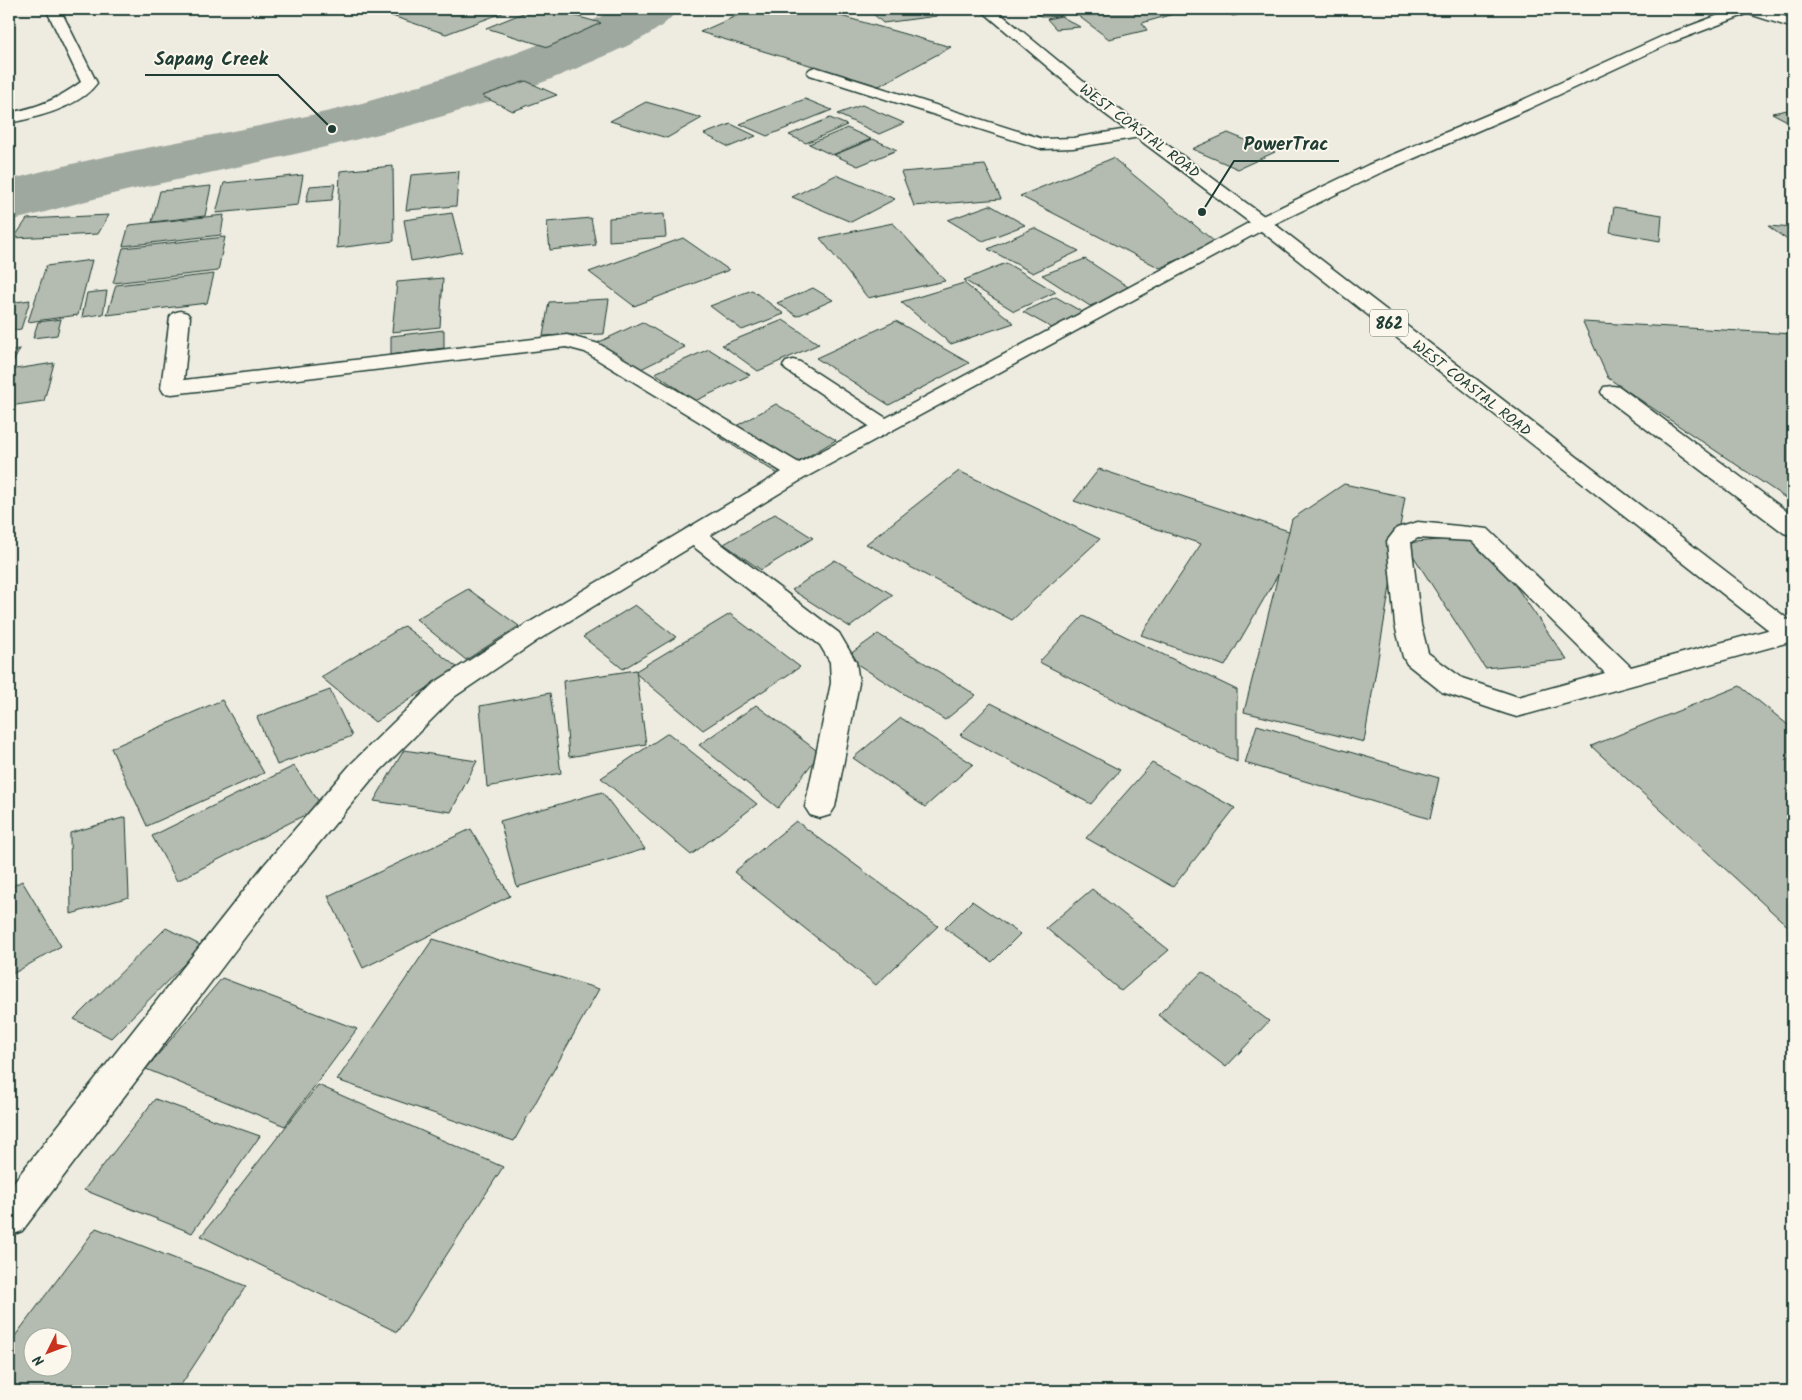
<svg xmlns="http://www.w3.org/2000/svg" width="1802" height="1400" font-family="Kalam,sans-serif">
  <rect width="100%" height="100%" fill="#eeece1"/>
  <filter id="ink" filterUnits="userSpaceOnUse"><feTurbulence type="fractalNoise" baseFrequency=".02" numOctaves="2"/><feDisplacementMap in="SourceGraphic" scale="10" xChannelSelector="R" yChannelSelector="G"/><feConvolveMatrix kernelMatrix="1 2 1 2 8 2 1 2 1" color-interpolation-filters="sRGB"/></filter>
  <g filter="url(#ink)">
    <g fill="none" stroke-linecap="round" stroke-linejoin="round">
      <!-- river -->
      <path fill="#9fa89f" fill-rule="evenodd" d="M615,9H678C662,33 622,48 596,60C447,127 288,155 130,190C89,199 49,212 9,221V180C115,151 223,135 330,111C374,101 418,86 461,72C513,55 566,36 615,9Z"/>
    </g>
    <!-- building -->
    <g fill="#b4bbb0" stroke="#1f3d34" fill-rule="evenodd">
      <path d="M371,9H513L446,34Z"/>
      <path d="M533,9H550L601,23L548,47L486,28Z"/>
      <path d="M576,9H607L590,15Z"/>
      <path d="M752,9H816L951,47L879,86L700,32Z"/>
      <path d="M868,9H929L937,16L883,23Z"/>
      <path d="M1029,9H1048L1061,16L1043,17Z"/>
      <path d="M1069,9H1190L1142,23L1147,30L1109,39Z"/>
      <path d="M1220,9H1263L1233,16Z"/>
      <path d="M1061,16L1080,27L1056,29L1047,19Z"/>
      <path d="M526,81L557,95L513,111L482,96Z"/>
      <path d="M805,99L832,110L767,136L740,124Z"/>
      <path d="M646,102L702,118L667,138L610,121Z"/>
      <path d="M862,105L904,123L879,134L837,114Z"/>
      <path d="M1793,109V124L1772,113Z"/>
      <path d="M830,118L847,125L806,143L789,135Z"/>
      <path d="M731,124L756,136L729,147L704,134Z"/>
      <path d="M847,128L871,139L832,155L809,144Z"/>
      <path d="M1228,133L1275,152L1238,169L1192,149Z"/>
      <path d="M873,139L897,150L858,166L834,155Z"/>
      <path d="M1113,158L1215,242L1160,268L1020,196Z"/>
      <path d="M985,165L1001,199L914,206L901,172Z"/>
      <path d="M393,166L394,241L337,248L340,171Z"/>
      <path d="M459,171L456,206L406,210L411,175Z"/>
      <path d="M303,175L298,205L216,213L224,183Z"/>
      <path d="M836,175L895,199L851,222L792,197Z"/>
      <path d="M335,184L332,200L306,202L310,186Z"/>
      <path d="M211,186L205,216L152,222L160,191Z"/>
      <path d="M990,205L1025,225L983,241L948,220Z"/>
      <path d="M1614,207L1662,215L1660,241L1610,232Z"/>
      <path d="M452,213L462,252L411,261L404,220Z"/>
      <path d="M664,214L666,237L609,241V218Z"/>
      <path d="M109,215L98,234L14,238L27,219Z"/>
      <path d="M224,215L221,235L123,246L129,225Z"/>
      <path d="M591,218L596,245L550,250L547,222Z"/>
      <path d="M893,223L945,281L868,298L820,238Z"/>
      <path d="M1768,226L1793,228V244Z"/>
      <path d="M1034,228L1079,251L1033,273L988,249Z"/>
      <path d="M225,237L218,271L113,283L123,248Z"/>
      <path d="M683,238L729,270L634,306L589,272Z"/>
      <path d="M1085,259L1133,290L1090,306L1042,275Z"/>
      <path d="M92,260L78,315L28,322L46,266Z"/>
      <path d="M1006,263L1056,292L1014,311L964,280Z"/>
      <path d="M214,274L207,303L107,315L116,285Z"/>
      <path d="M443,278L440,327L392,332L397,282Z"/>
      <path d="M964,283L1014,323L951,344L901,302Z"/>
      <path d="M813,288L833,300L797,316L777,303Z"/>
      <path d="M752,290L784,314L742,330L710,306Z"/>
      <path d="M107,291L103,314L82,317L87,293Z"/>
      <path d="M1056,297L1084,313L1052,328L1023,312Z"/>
      <path d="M609,299L604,334L543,336L549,302Z"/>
      <path d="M30,300L21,329L9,331V303Z"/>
      <path d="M61,319L57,335L33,338L38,322Z"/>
      <path d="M783,320L819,344L758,371L722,345Z"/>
      <path d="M896,321L969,363L889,405L816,358Z"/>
      <path d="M642,322L685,347L639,370L597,343Z"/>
      <path d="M1583,322L1793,334V503L1608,378Z"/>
      <path d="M444,330V348L391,355V336Z"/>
      <path d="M20,349L10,368H9V350Z"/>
      <path d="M709,349L750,375L695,401L655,373Z"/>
      <path d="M54,363L44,401L9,406V370Z"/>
      <path d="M776,404L836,440L778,474L718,436Z"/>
      <path d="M1099,469L1301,535L1225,666L1141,635L1201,544L1074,501Z"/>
      <path d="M959,471L1100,539L1012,620L866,544Z"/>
      <path d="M1344,484L1405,497L1364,742L1244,712L1292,519Z"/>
      <path d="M775,514L813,538L761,570L724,544Z"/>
      <path d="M1481,536L1567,660L1485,668L1405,543Z"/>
      <path d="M835,560L893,595L850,627L792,590Z"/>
      <path d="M468,589L519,626L466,660L416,619Z"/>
      <path d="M635,605L676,637L623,669L583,637Z"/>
      <path d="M730,614L800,667L703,730L634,672Z"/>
      <path d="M1083,616L1237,690V762L1039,662Z"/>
      <path d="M404,626L458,668L375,722L321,677Z"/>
      <path d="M878,634L976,695L945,720L846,657Z"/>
      <path d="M636,670L646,744L569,757L563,681Z"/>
      <path d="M1740,686L1793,729V931L1591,746Z"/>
      <path d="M330,690L352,736L277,765L257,717Z"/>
      <path d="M550,693L561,773L487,787L480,706Z"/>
      <path d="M222,700L264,773L147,826L111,748Z"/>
      <path d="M991,703L1120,770L1091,804L960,735Z"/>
      <path d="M756,705L820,753L778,808L699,745Z"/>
      <path d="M901,718L973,764L925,807L853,758Z"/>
      <path d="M1257,725L1439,778L1430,819L1245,763Z"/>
      <path d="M668,733L757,804L691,855L601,778Z"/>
      <path d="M404,750L477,761L451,812L374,801Z"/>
      <path d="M1152,763L1235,808L1173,887L1086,838Z"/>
      <path d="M294,766L322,806L177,881L152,836Z"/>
      <path d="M602,792L645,849L517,887L500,821Z"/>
      <path d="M126,817L129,897L71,914L70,833Z"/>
      <path d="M796,821L938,926L876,985L734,872Z"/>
      <path d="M471,829L510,896L363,968L328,896Z"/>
      <path d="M22,881L61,946L9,976V888Z"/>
      <path d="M1092,889L1169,950L1121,991L1046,928Z"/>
      <path d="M972,901L1020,934L992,962L945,928Z"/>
      <path d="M166,928L202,946L111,1038L74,1019Z"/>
      <path d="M433,939L599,989L514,1141L337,1080Z"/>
      <path d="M1202,972L1269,1021L1226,1067L1158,1015Z"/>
      <path d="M222,978L357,1029L285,1126L146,1069Z"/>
      <path d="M318,1085L503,1167L397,1332L201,1236Z"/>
      <path d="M155,1099L260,1136L192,1233L84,1190Z"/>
      <path d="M96,1228L246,1286L177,1391H9V1344ZM32,1338H62V1368H32Z"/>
    </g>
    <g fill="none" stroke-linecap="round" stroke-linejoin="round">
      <defs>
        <g id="lane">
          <path d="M46,9H60L97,83C80,107 36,118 9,123V113C39,107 56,100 81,82Z"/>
          <path d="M815,67L1043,139L1073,138L1140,127L1146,129L1148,132L1146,135L1140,137L1073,148L1042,149L810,75L807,72L810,69Z"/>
          <path d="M1612,386L1620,387L1793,516V536L1784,533L1604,397L1601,392L1604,387Z"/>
          <path d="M1418,522L1488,529L1631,667L1790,624L1793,625V641L1517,717L1507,714L1442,692L1407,664L1403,657L1395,625L1387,541L1397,528ZM1418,538L1472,541L1605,673L1518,697L1462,678L1428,653L1421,625L1411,542Z"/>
          <path d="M694,527L703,530L839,633L856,662L859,683L835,807L830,815L820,818L810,815L805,807L831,683L830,662L820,645L685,540L682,535L685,530Z"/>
        </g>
        <g id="street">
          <path d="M1741,9H1761L1793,19V28L1743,12Z"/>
          <path d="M1262,218L1268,219L1271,223L1268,227L806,477L538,640L454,697L371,780L286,883L22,1231L9,1236V1188L264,865L351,764L434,683L520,628L782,472L585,352L566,347L172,394L164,393L161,388L170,317L173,313L180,311L187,313L190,317L184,380L567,335L599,344L799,463L869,426L786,370L783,366L786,362L793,360L800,362L886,418L1256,219Z"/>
        </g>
        <path id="secondary" d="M1735,9H1754L1752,12L1673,42L1528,109L1380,173L1268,227L1262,228L1256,227L1253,223L1256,219L1368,165L1516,103L1663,36Z"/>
        <path id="primary" d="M980,9H995L1097,93L1268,219L1793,623V645L1784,642L1256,227L1085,99Z"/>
      </defs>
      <!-- lane casing -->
      <use href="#lane" stroke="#1f3d34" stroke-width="3"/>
      <!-- street casing -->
      <use href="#street" stroke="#1f3d34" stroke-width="3"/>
      <!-- secondary casing -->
      <use href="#secondary" stroke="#1f3d34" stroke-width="3"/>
      <!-- primary casing -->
      <use href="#primary" stroke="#1f3d34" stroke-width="3"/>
      <!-- lane -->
      <use href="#lane" fill="#fbf7ec" fill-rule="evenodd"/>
      <!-- street -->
      <use href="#street" fill="#fbf7ec" fill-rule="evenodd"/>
      <!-- secondary -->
      <use href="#secondary" fill="#fbf7ec" fill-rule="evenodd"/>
      <!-- primary -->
      <use href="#primary" fill="#fbf7ec" fill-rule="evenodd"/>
    </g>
  </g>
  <g text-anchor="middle" stroke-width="4" stroke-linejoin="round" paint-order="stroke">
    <!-- far-street labels -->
    <g font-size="15" fill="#1f3d34" stroke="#fbf7ec">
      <text transform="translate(1140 131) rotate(37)" y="5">WEST COASTAL ROAD</text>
      <text transform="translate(1472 388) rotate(38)" y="5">WEST COASTAL ROAD</text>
    </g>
    <!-- shield labels -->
    <rect fill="#fbf7ec" stroke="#61756b" stroke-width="1" x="1370" y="309.5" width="38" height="27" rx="4"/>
    <g font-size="16" font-weight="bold" fill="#1f3d34">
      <text x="1389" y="329">862</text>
    </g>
  </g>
  <!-- callouts -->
  <path fill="none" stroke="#1f3d34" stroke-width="2" d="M332 129L278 75H145M1202 212L1234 161H1339"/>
  <g fill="#1f3d34" stroke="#fbf7ec" stroke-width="2">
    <circle cx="332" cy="129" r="5"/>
    <circle cx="1202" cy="212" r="5"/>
  </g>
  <g font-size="19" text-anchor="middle" font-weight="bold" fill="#1f3d34" stroke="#fbf7ec" stroke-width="4" stroke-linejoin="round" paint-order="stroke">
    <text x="211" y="65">Sapang Creek</text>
    <text x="1286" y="150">PowerTrac</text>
  </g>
  <!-- margin -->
  <rect width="1802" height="1400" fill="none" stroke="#fbf7ec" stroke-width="30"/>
  <rect x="15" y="15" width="1772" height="1370" fill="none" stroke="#1f3d34" stroke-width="2" filter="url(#ink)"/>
  <!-- north arrow -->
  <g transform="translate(48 1352) rotate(228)"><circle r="24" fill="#fbf7ec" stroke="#a3ada2"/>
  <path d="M0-4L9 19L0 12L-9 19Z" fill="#c8321e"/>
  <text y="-8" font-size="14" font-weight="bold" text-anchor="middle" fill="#1f3d34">N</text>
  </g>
</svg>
